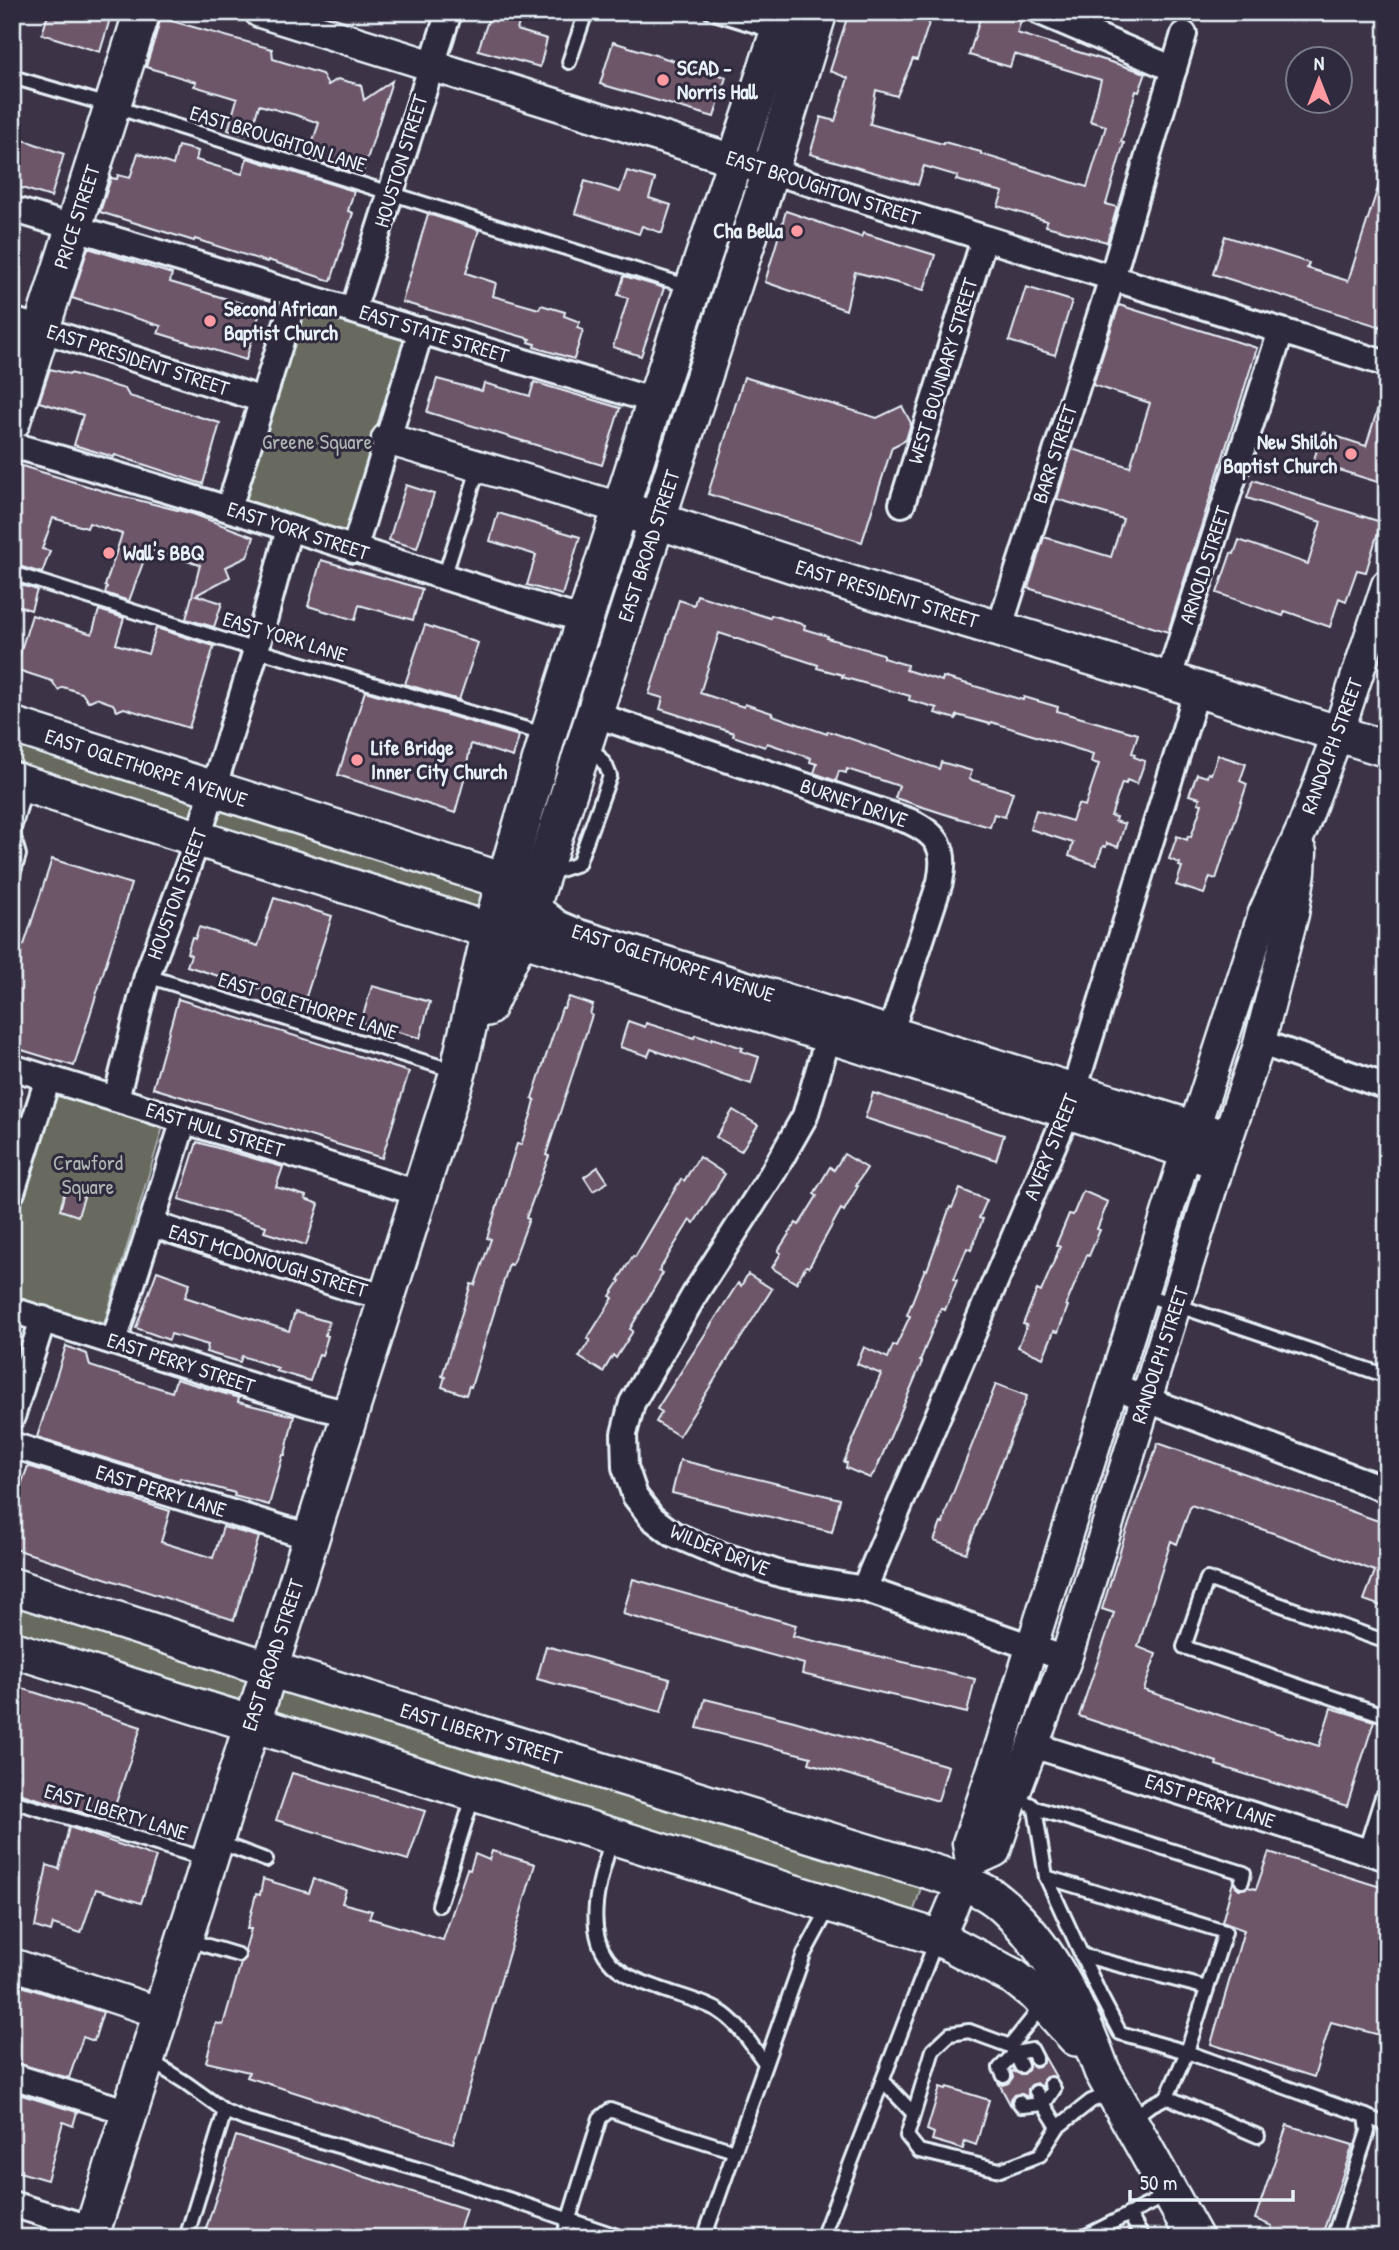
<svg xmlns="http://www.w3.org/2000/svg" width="1399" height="2250" font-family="'Patrick Hand',sans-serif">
  <rect width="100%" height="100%" fill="#3c3346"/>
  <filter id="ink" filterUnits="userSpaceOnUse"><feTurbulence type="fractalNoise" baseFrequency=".0143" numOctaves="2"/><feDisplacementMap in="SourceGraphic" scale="14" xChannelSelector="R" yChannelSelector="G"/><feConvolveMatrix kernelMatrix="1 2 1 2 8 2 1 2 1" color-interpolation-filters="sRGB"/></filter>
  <g filter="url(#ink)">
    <!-- green -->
    <g fill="#676b5e" stroke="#a8aeab" stroke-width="2">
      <path d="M302,306L406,339L345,536L240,504Z"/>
      <path d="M12,721L494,869L476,941L12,795Z"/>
      <path d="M52,1094L163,1127L104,1324L12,1296V1223Z"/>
      <path d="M12,1603L923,1881L912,1917L12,1637Z"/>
    </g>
    <!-- building -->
    <g fill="#6e5769" stroke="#e8f1f8" stroke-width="2">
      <path d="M49,12H112L100,52L42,34Z"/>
      <path d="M491,12H505L521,16L517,30L547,39L540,67L478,50Z"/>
      <path d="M849,12H903L930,20L917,60L913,59L897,96L876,90L870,124L943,144L944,142L981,152V154L1087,187L1106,126L1090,121L1101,80L1014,54L1010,67L969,55L982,12H1003L1022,18L1017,33L1146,73L1139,92L1136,91L1121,142L1124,143L1106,204L1117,207L1107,242L1046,226L1047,221L998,206L1003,192L956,180L958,176L924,166L918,185L810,154L821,117L835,121L848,78L830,71Z"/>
      <path d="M161,18L272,49L273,59L322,74L328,85L338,79L361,85L364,100L392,81L363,172L360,171L359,174L307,158L319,123L296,115L259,105L250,136L228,130L237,99L194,86L196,82L146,67Z"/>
      <path d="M613,42L726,77L714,117L600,84Z"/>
      <path d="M18,138L64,154L51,197L12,185V155Z"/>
      <path d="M178,146L198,151L196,160L242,174L247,158L354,191L348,211L353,213L331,281L268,260L267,262L195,239L194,241L100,212L111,178L117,179L118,175L130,178L138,153L173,165Z"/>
      <path d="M627,171L655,179L649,198L671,205L662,233L642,226L639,234L575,213L585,181L620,192Z"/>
      <path d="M1383,172L1387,173V329L1213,274L1225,236L1309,263L1307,268L1348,281Z"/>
      <path d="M786,211L861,237L863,233L935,255L924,290L855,272L846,310L765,282Z"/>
      <path d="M428,214L479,230L466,273L496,283L493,296L539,309L541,305L565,312L564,316L580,322L577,328L583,330L574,359L534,347L535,344L529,342L530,339L402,302Z"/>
      <path d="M88,248L172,274L170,282L261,309L246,360L158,333L161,326L72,298Z"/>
      <path d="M624,276L664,288L641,356L613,347L628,298L618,295Z"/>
      <path d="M1026,287L1072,301L1055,355L1009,341Z"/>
      <path d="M1119,305L1257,348L1168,632L1028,588L1044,537L1111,557L1123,519L1057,499L1072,449L1130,467L1150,403L1093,385Z"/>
      <path d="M50,369L69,374L70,373L125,389L129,396L220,423L203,484L115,455L114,457L74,445L83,415L39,402Z"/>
      <path d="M744,377L877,418L902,406L911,423L906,440L892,447L862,542L708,494Z"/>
      <path d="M437,379L482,391L484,383L530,396L534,382L620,408L602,465L427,412Z"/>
      <path d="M1383,392H1387V474L1384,484L1313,462L1323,432L1366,446Z"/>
      <path d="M12,463L110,493L193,514L254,537L247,557L226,567L230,577L196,595L222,603L214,627L186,619L200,565L148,549L129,601L105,593L107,587L105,586L122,534L89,523L87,528L53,518L42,549L50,551L42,573L12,564Z"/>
      <path d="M1253,480L1301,496V497L1381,522L1366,572L1357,570L1346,601L1339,598L1330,627L1285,611L1283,616L1217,593L1231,553L1234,554L1239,540L1308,564L1321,522L1247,498Z"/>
      <path d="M406,485L434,494L417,548L389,540Z"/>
      <path d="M498,513L580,537L562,595L527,585L536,555L490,541Z"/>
      <path d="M321,560L422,589L413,620L359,605L355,620L308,606Z"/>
      <path d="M12,582L37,590L31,610L12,604Z"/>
      <path d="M697,595L770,618L771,615L805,625L804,629L828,636L827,638L883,654V658L907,665L906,670L942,681L943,677L1023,700L1024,697L1058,707L1057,711L1138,734L1132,753L1135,754L1134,757L1145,761L1137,784L1127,780L1126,784L1122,783L1111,816L1116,817L1115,821L1125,824L1118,847L1107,843L1106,847L1103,846L1096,865L1069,856L1073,843L1030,829L1036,810L1072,821L1078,804L1085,806L1099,764L1091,762L1093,754L991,722L990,724L957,715L956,719L935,713L937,708L909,700L910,696L842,677L843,675L817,668L818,665L719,633L700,693L744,707L745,704L772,713V715L827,734L828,731L939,769L941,762L972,771L969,779L1013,792L1005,817L994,814L990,827L954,817L895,798L899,786L847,769L846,773L839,771L836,781L814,773L817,764L810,762L811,758L767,743L765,747L733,736L734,733L660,709L663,698L649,694L679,600L694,605Z"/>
      <path d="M99,610L124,618L116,644L148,654L156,628L214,646L189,728L124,708L117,711L113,704L96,698L88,702L82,693L63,687L58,690L52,681L15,669L32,615L92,634Z"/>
      <path d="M425,625L478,643L459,700L405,684Z"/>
      <path d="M365,691L519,736L513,757L471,744L463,784L455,813L338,775Z"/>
      <path d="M1218,755L1246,764L1240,781L1247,784L1216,879L1210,877L1204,894L1176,885L1182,867L1179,866L1180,863L1169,859L1177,836L1187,840L1188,836L1191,837L1202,804L1198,803L1200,798L1189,795L1197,774L1207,777L1208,773L1211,774Z"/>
      <path d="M52,859L131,884L74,1066L12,1047V950L24,945Z"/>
      <path d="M274,898L332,916L304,1003L187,966L191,955L187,953L192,937L195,939L199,927L258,946Z"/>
      <path d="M372,986L430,1002L420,1038L361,1022Z"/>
      <path d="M569,997L593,1005L590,1014L592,1015L546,1155L549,1156L526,1218L529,1219L512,1265L509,1264L471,1387L469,1386L466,1395L442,1387L445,1377L442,1376L471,1284L475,1285L491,1239L487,1238L517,1144L521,1145L532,1112L535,1100L532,1098L562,1008H564Z"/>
      <path d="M178,999L409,1072L382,1158L153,1088Z"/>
      <path d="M628,1021L645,1027L646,1023L694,1038L695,1035L711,1040L712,1038L743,1048L741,1051L759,1057L751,1084L651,1049L648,1056L620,1047Z"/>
      <path d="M873,1093L1004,1135L996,1160L865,1118Z"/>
      <path d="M733,1110L758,1125L741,1151L716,1137Z"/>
      <path d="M197,1142L283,1167L276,1187L306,1196L305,1199L319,1204L306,1245L264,1232L266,1226L179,1199Z"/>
      <path d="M844,1154L867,1168L856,1185L858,1186L844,1211L841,1209L809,1267L806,1266L796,1283L772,1268L781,1253L778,1251L796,1223L799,1225L817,1196L814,1194L830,1167L834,1170Z"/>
      <path d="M699,1157L725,1174L694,1223L690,1220L669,1254L659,1271L663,1273L630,1329L633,1331L616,1358L613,1355L603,1372L579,1357L590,1340L587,1339L613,1298L610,1296L620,1281L618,1280L633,1256L635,1257L681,1179L684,1181Z"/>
      <path d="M598,1167L608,1182L593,1191L584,1177Z"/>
      <path d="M960,1189L987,1200L979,1218L983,1219L971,1250L967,1248L954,1279L957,1280L945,1310L941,1308L920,1361L922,1362L876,1470L870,1478L846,1468L847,1463L844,1462L881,1374L857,1364L864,1347L888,1358L893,1345L896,1346L910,1316L907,1315L925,1269L927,1270L950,1207L952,1208Z"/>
      <path d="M65,1191L84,1197L78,1216L60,1210Z"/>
      <path d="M1083,1191L1108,1202L1097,1229L1100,1230L1089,1256L1087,1255L1066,1305L1068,1306L1058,1332L1054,1331L1043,1358L1018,1347L1027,1325L1023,1324L1037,1290L1041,1292L1060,1247L1056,1245L1069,1214L1073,1215Z"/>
      <path d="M157,1271L190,1283L185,1297L289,1331L295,1312L329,1322L325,1335L328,1336L322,1355L319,1354L310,1381L276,1371L278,1368L242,1356L240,1362L206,1352L208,1345L171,1334L169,1340L136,1328Z"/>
      <path d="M748,1274L772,1289L679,1436L656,1422L662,1412L657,1409L738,1283L741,1286Z"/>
      <path d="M66,1346L87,1354L90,1366L172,1392L176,1379L239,1398L238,1402L294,1416L285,1455H283L269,1505L234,1496L235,1493L180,1478L179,1481L37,1437Z"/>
      <path d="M996,1384L1027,1396L966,1553L934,1541L941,1523L943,1524L946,1511Z"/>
      <path d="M1158,1443L1387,1524V1608L1364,1600L1375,1571L1276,1534L1191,1505L1177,1544L1171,1541L1138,1647L1156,1654L1144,1690L1222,1716L1319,1746L1331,1708L1374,1721L1347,1806L1216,1765L1217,1762L1079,1716L1114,1613L1102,1609L1126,1532Z"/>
      <path d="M680,1460L840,1499L832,1532L672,1493Z"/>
      <path d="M28,1466L170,1511L161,1542L213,1558L223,1527L259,1537L234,1620L12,1548V1510Z"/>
      <path d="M633,1579L796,1625L793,1636L975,1679L967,1713L802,1674L804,1664L623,1614Z"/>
      <path d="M546,1646L670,1679L661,1712L537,1679Z"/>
      <path d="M12,1685L141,1727L110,1821L12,1791Z"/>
      <path d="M705,1699L794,1721L948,1766L938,1801L809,1763L811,1757L697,1728Z"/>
      <path d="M292,1773L425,1811L408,1860L276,1820Z"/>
      <path d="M69,1827L156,1857L141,1903L96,1889L81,1933L53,1924L51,1932L35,1927L47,1865L59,1869Z"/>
      <path d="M492,1851L535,1864L453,2143L247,2077L249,2072L206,2062L216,2023L223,2025L241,1963L246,1958L245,1950L251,1929H247L256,1894L260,1895L263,1879L309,1893L314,1879L346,1890L342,1903L372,1911L369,1918L443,1940L467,1869L470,1870L475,1854L489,1860Z"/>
      <path d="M1269,1852L1387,1889V2037L1331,2022L1314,2077L1211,2044L1244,1930L1222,1922L1233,1882L1239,1889L1248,1887L1256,1889Z"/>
      <path d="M12,1983L103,2012L94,2041L83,2037L69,2078L12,2062Z"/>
      <path d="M1044,2056L1056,2077H1046L1043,2080V2087L1036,2083L1031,2085L1028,2089V2097L1022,2094L1014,2095L1011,2099V2106L998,2082L1003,2085L1008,2083L1013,2077L1011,2071L1024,2074L1028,2070L1029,2063L1035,2067L1039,2066L1044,2062Z"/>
      <path d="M940,2087L946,2089L947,2087L989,2100L976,2145L965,2141L963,2149L932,2140L934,2133L927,2130Z"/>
      <path d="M12,2092L77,2112L73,2126L63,2122L47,2180L12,2170Z"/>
      <path d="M1287,2125L1353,2145L1321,2238H1269L1272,2226L1255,2219Z"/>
      <path d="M236,2136L466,2209L457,2238H203Z"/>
    </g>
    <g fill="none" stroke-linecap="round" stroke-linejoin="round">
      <defs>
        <g id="service">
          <path d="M710,12L775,32"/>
          <path d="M569,62L586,12"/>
          <path d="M12,77L112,106L690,287"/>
          <path d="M12,573L256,650L544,734"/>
          <path d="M444,578L479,466"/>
          <path d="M548,874L578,864L610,776L606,766L590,745"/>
          <path d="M12,878L19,855L14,837V829L26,785"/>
          <path d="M147,976L455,1071"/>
          <path d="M1143,1294L1387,1376"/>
          <path d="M1387,1642L1207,1579L1184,1647L1387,1716"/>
          <path d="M12,1801L206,1859"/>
          <path d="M1030,1804L1035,1808L1244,1873L1242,1881"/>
          <path d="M1035,1808L1046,1877L1100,1995L1120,2033L1187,2052L1366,2116L1368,2131L1333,2238"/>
          <path d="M612,1839C601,1874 583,1926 608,1959C619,1974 641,1982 658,1988C676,1995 703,2001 719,2011C739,2023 751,2045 765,2063"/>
          <path d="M218,1842L266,1860"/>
          <path d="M1046,1877L1225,1932L1187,2052L1167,2097L1149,2106L1130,2120"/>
          <path d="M439,1905L474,1794"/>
          <path d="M185,1939L238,1955"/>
          <path d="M1081,1955L1207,1988"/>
          <path d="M1042,2006L1010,2046L969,2031L950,2034L933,2050L907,2136L919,2151L1000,2170L1040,2155L1058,2127L1091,2101L1111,2093"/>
          <path d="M1012,2049L1015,2053L1032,2050L1036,2058"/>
          <path d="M148,2059L186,2083L225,2111L244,2119L428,2172L623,2238"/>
          <path d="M1004,2076L1000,2068L1015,2053L1021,2066"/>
          <path d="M883,2081L913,2113"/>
          <path d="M1036,2092L1058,2127"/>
          <path d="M1167,2097L1258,2136"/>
          <path d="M1019,2102L1022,2106L1044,2104L1054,2089L1051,2084"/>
          <path d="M1366,2116L1387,2125"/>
          <path d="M1129,2214L1143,2238"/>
          <path d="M186,2238L225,2111"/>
          <path d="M563,2238L600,2118L610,2110L664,2129L734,2151"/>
          <path d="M704,2238L804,1954L829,1908"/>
          <path d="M822,2238L936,1941"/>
          <path d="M1082,2238L1167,2195"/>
        </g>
        <g id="minor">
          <path d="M1040,12L1174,69"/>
          <path d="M771,171L1387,364"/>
          <path d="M12,209L655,401"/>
          <path d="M353,310L449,12"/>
          <path d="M12,320L263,400"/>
          <path d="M12,445C204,498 393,563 584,620"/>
          <path d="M902,504L984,239"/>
          <path d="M229,508L296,293"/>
          <path d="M354,550L421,330"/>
          <path d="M999,629L1112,278L1184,34"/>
          <path d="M1168,680L1281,331"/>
          <path d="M593,714L909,821C939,835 947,849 940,882L885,1049"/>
          <path d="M828,1038L805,1116L772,1174L696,1292L632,1403L624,1434L625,1467L635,1496L652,1518L673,1534L722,1555L783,1575L864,1589L1066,1659"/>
          <path d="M1259,1042L1387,1087"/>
          <path d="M12,1067L418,1193"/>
          <path d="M116,1099L147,976L198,838L256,650L289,529"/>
          <path d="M12,1192L48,1078"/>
          <path d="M151,1224L349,1288L386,1297"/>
          <path d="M12,1310L309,1404L349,1414"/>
          <path d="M114,1341L184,1120"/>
          <path d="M1114,1385L1145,1399L1387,1490"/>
          <path d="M12,1417L43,1319"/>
          <path d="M12,1445L310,1537"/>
          <path d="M864,1589L1067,1113L1197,690"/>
          <path d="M1033,1745L1387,1858"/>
          <path d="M1368,1851L1372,1848L1387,1801"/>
          <path d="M12,2076L129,2112"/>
          <path d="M12,2204L93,2229"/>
        </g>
        <g id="tertiary">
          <path d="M260,12L757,167"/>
          <path d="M387,439L620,508"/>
          <path d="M532,906L557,926L576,934L1213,1132"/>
          <path d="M519,940L1067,1113L1205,1159"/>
          <path d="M971,1862L995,1851L1014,1794L1066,1659L1219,1163L1258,1048L1293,914L1300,872L1301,852"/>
          <path d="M939,1938L971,1862L968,1843L999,1751L1186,1153L1264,913L1303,827L1338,733L1387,585"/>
          <path d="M12,1964L161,2013"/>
        </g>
        <g id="secondary">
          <path d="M12,422L142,12"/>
          <path d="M637,514L882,594L1168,680L1387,749"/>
          <path d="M12,725L504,881L521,896"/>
          <path d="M12,780L513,938"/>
          <path d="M487,1008L519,940L532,906L764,191L819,12"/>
          <path d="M12,1586L270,1669L952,1878C963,1883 976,1887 986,1893C995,1898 1004,1906 1011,1913C1055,1956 1081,2014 1102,2071L1195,2238"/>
          <path d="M12,1649L939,1938L1014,1977L1037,1995L1076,2038"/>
          <path d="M90,2238L458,1072L490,931L548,735L655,401L785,12"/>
        </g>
      </defs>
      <!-- service casing -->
      <use href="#service" stroke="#e8f1f8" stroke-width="18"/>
      <!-- minor casing -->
      <use href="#minor" stroke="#e8f1f8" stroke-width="30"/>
      <!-- tertiary casing -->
      <use href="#tertiary" stroke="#e8f1f8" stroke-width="35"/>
      <!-- secondary casing -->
      <use href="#secondary" stroke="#e8f1f8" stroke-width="40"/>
      <!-- service -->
      <use href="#service" stroke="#2f2a3d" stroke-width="12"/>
      <!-- minor -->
      <use href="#minor" stroke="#2f2a3d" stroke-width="24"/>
      <!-- tertiary -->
      <use href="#tertiary" stroke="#2f2a3d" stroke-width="30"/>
      <!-- secondary -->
      <use href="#secondary" stroke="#2f2a3d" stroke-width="35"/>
    </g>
  </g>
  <!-- markers -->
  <g fill="#ff9aa2" stroke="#2f2a3d" stroke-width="2.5">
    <circle cx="663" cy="80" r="7"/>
    <circle cx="797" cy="231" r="7"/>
    <circle cx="210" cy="321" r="7"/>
    <circle cx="1351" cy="454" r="7"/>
    <circle cx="109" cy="553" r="7"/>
    <circle cx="357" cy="760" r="7"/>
  </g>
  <g text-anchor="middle" stroke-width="6" stroke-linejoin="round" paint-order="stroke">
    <!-- poi labels -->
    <g font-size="21" font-weight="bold" fill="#e8f1f8" stroke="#2f2a3d" text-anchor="start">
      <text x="677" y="75">SCAD -<tspan x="677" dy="24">Norris Hall</tspan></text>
      <text x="783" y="238" text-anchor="end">Cha Bella</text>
      <text x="224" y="316">Second African<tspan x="224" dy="24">Baptist Church</tspan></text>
      <text x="1337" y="449" text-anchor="end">New Shiloh<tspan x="1337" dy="24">Baptist Church</tspan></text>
      <text x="123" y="560">Wall's BBQ</text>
      <text x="371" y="755">Life Bridge<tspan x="371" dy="24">Inner City Church</tspan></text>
    </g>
    <!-- street labels -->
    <g font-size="21" fill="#e8f1f8" stroke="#2f2a3d">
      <text transform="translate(278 139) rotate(17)" y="7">EAST BROUGHTON LANE</text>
      <text transform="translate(401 161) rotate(-73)" y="7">HOUSTON STREET</text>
      <text transform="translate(823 188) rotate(18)" y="7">EAST BROUGHTON STREET</text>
      <text transform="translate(77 217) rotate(-72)" y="7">PRICE STREET</text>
      <text transform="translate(434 334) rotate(17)" y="7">EAST STATE STREET</text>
      <text transform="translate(138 360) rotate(18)" y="7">EAST PRESIDENT STREET</text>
      <text transform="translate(943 371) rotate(-73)" y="7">WEST BOUNDARY STREET</text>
      <text transform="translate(1055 454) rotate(-72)" y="7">BARR STREET</text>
      <text transform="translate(298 531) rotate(18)" y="7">EAST YORK STREET</text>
      <text transform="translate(649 546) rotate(-72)" y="7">EAST BROAD STREET</text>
      <text transform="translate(1205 565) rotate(-72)" y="7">ARNOLD STREET</text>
      <text transform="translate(887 594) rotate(17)" y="7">EAST PRESIDENT STREET</text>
      <text transform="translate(285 637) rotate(17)" y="7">EAST YORK LANE</text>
      <text transform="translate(1332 746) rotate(-70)" y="7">RANDOLPH STREET</text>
      <text transform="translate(146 768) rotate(18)" y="7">EAST OGLETHORPE AVENUE</text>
      <text transform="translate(854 803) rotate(19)" y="7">BURNEY DRIVE</text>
      <text transform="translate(177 894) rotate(-70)" y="7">HOUSTON STREET</text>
      <text transform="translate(673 963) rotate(18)" y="7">EAST OGLETHORPE AVENUE</text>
      <text transform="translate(308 1006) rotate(17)" y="7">EAST OGLETHORPE LANE</text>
      <text transform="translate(215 1130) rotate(17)" y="7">EAST HULL STREET</text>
      <text transform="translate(1051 1147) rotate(-68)" y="7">AVERY STREET</text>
      <text transform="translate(268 1261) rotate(17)" y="7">EAST MCDONOUGH STREET</text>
      <text transform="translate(1160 1355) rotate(-72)" y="7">RANDOLPH STREET</text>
      <text transform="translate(181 1363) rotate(18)" y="7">EAST PERRY STREET</text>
      <text transform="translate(161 1491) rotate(17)" y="7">EAST PERRY LANE</text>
      <text transform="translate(720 1550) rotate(22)" y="7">WILDER DRIVE</text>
      <text transform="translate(273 1655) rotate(-72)" y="7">EAST BROAD STREET</text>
      <text transform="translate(481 1734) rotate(17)" y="7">EAST LIBERTY STREET</text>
      <text transform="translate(1210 1801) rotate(18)" y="7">EAST PERRY LANE</text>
      <text transform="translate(116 1812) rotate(17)" y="7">EAST LIBERTY LANE</text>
    </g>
    <!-- park labels -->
    <g font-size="21" fill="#aeb5b3" stroke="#2f2a3d">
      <text x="317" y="449">Greene Square</text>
      <text x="88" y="1170">Crawford<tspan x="88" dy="24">Square</tspan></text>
    </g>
  </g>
  <!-- margin -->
  <rect width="1399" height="2250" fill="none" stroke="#2f2a3d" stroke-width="42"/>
  <rect x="21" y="21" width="1357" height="2208" fill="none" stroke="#e8f1f8" stroke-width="2.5" filter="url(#ink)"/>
  <!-- north arrow -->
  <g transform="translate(1319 80)"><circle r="33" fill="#2f2a3d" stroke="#797a88" stroke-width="2"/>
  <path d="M0-5L12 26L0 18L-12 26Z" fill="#ff9aa2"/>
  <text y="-10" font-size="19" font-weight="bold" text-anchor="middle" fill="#e8f1f8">N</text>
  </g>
  <!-- scale -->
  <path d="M1130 2190v10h163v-10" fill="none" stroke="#e8f1f8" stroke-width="3.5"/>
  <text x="1140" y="2190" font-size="21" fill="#e8f1f8" stroke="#2f2a3d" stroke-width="5" paint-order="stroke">50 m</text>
</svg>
